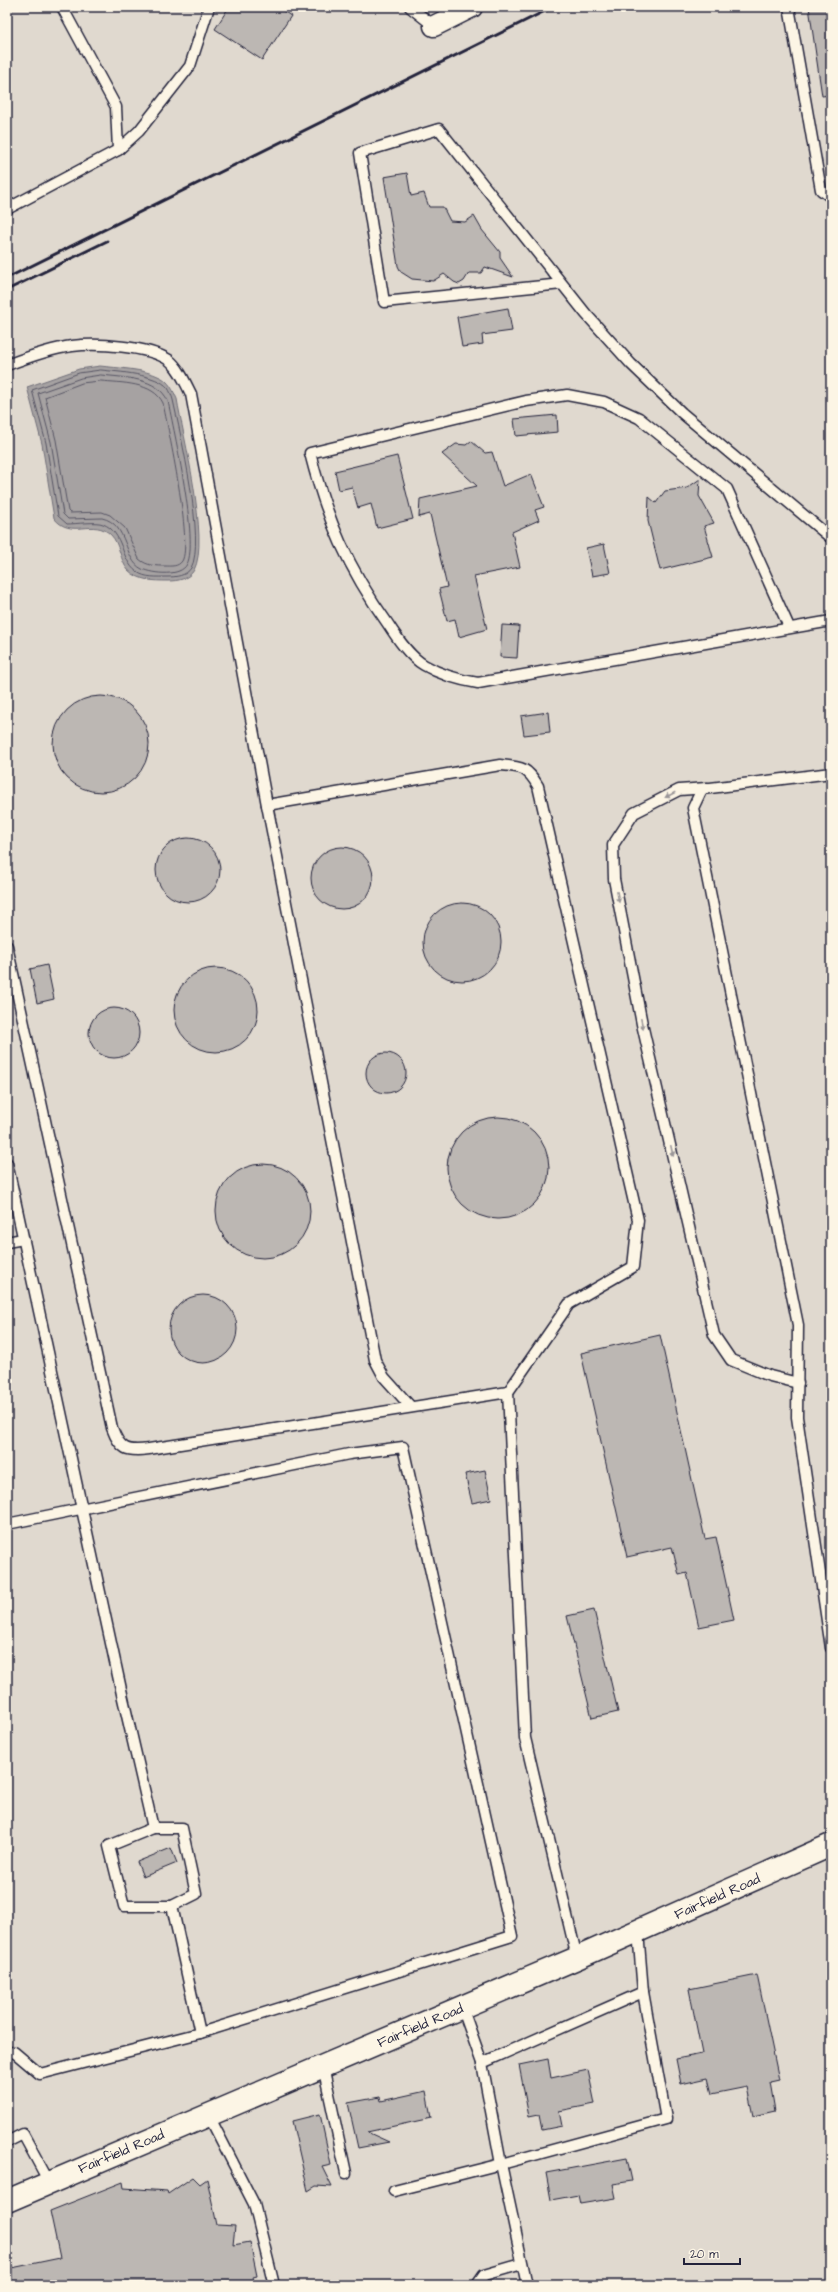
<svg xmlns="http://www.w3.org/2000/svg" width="838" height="2292" font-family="'Architects Daughter',sans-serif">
  <rect width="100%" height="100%" fill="#efe8db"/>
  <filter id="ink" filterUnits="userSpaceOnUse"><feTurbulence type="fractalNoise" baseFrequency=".025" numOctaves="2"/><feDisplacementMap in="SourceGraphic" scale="8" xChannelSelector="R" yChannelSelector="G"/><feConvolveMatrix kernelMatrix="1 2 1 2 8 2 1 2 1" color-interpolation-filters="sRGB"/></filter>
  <g filter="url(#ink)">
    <!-- built -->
    <rect fill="#e0d9cf" x="7" y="7" width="824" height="2278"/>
    <!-- water -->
    <path fill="#a6a2a2" stroke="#716f79" d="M100,366C117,368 145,369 160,377C169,381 173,390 177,399C183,435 210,541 194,570C189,579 178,581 168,581C154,581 139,581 128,570C120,561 120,544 111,535C94,517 71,540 54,518L42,444L27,387L79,369Z"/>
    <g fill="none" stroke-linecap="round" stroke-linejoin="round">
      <!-- shore -->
      <g stroke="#575564" stroke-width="1">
        <path d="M101,370C118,372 157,374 168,388C170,391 172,396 173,400C180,432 206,542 191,568C186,576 176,577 167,577C157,577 145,578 137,572C120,560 124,532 103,524C97,521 75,524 67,524L58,516L46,443L32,390L79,373Z"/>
        <path d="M101,375C125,378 157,377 168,401C174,431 199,542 187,564C181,577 153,574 142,569C123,560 129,524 102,518L68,519L63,514L51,442L38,393L81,378Z"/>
        <path d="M101,381C121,383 153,382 163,403C168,429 193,543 182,561C178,567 171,566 165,566C156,566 147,566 139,559L125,528L110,515L102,512L70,513L68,511L56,440L45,397L82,383Z"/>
      </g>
    </g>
    <!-- building -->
    <g fill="#bcb7b3" stroke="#22223b">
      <path d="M229,7H277L291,16L262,60L215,29Z"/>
      <path d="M809,7H831V95L822,96Z"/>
      <path d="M407,173L411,196L424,193L429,207H443L450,221L465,222L474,216L482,230L500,252V258L513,277L485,267L481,273H469L464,281L459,284L454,282L444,274L433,281L412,279L401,272L398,266L384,177Z"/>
      <path d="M508,308L512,331L482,335L483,344L462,347L457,317Z"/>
      <path d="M557,415L558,432L516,436L514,419Z"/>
      <path d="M471,441L485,453L492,452L503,486L531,474L544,507L535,510L539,520L512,532L520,567L474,576L487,629L459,637L455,619L447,621L439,589L447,587L430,514L419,517L420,499L477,486L442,454L456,444L466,445Z"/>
      <path d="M397,456L413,519L377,528L371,504L358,508L352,487L339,490L335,471Z"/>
      <path d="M700,479L699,496L714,523L704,526L713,557L660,570L648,521L649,497L656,503L665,491L687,488Z"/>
      <path d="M604,544L610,573L592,576L586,548Z"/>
      <path d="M502,625L519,626L517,658L500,657Z"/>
      <circle cx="101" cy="744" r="48"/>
      <path d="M548,712L550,732L524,735L521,716Z"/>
      <circle cx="188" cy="870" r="32"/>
      <circle cx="342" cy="878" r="31"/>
      <circle cx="462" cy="942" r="39"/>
      <path d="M47,965L54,999L37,1003L30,969Z"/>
      <circle cx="216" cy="1010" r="42"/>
      <circle cx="114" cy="1033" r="25"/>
      <circle cx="386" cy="1073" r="20"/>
      <circle cx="498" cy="1168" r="51"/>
      <circle cx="263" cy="1211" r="47"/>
      <circle cx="203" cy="1329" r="34"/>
      <path d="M660,1335L705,1539L716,1537L734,1620L699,1627L687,1573L679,1575L672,1547L627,1557L581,1353Z"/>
      <path d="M485,1470L491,1499L472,1503L465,1474Z"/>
      <path d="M594,1610L618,1712L592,1718L567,1616Z"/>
      <path d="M171,1848L177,1863L143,1877L137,1862Z"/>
      <path d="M757,1975L779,2080L770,2082L775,2111L753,2116L747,2087L712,2094L708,2078L681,2084L676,2059L702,2054L689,1989Z"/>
      <path d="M548,2059L551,2078L588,2070L595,2104L559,2111L562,2126L542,2130L539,2115L529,2117L519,2065Z"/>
      <path d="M426,2091L431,2118L367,2132L389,2142L358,2148L348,2103L380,2097L381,2101Z"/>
      <path d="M320,2114L331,2165L322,2167L332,2187L316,2186L308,2191L292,2121Z"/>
      <path d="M627,2158L632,2181L613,2184L616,2198L580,2204L578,2195L551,2200L546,2173Z"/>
      <path d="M193,2177L200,2184L207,2179L217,2225L235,2226L233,2245L250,2242L257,2276L253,2277L255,2285H7V2269L60,2258L50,2211L123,2182L124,2188L167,2191L168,2194Z"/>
    </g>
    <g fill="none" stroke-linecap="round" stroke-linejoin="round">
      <defs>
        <g id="service">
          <path d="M62,7L116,107L118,150"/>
          <path d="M410,7L434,26"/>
          <path d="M789,7L821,190L831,197"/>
          <path d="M7,209L118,150L139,131L190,66L209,7"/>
          <path d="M562,284L384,302L360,153L439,129L586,314L631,364L682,413L831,538"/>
          <path d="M7,365C28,357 50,349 72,346C97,343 148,346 169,360C179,368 185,382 191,394L267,805L375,1360L384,1377L411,1407"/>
          <path d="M789,627L727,489L639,418L604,402L567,395L526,401L310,453C327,520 348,568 388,624C397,638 409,656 424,665C441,675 459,680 478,683L831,621"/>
          <path d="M831,773L702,789L693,808L798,1325L797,1417L831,1648"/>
          <path d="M707,788L679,790L634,813L613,845L614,879L642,1024L714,1335L731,1360L770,1376L798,1383"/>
          <path d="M267,805L500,765C522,767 527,767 538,786L638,1220L633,1267L569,1304L508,1392"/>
          <path d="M7,946L112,1428C120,1450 127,1452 149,1449L508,1392L525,1738L577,1958"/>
          <path d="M7,1163L122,1694L153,1828L109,1846L124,1906H172L200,2033L40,2074L14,2052L7,2053"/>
          <path d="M7,1242L23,1239"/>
          <path d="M7,1524L349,1454L403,1447L512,1936L200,2033"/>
          <path d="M153,1828H182L196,1894L172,1906"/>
          <path d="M462,2007L482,2063"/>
          <path d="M323,2066L346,2173"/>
          <path d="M208,2114L254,2204L274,2285"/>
          <path d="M7,2142L23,2134L49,2182"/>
          <path d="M394,2191L501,2164L666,2119L643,1992L638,1931"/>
          <path d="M477,2285L484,2275L522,2264"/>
          <path d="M527,2285L501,2164L482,2063L643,1992"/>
        </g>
        <path id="minor" d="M434,26L472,7"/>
        <path id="tertiary" d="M7,2201L577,1958L831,1845"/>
      </defs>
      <!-- service casing -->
      <use href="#service" stroke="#22223b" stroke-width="13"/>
      <!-- minor casing -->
      <use href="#minor" stroke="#22223b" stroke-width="23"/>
      <!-- tertiary casing -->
      <use href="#tertiary" stroke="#22223b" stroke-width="25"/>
      <!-- service -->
      <use href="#service" stroke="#fcf5e5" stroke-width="10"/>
      <!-- minor -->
      <use href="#minor" stroke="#fcf5e5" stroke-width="20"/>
      <!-- tertiary -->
      <use href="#tertiary" stroke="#fcf5e5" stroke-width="22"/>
      <!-- rail -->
      <g stroke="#22223b" stroke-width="3">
        <path d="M7,278L553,7"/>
        <path d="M7,290L107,241"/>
      </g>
    </g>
    <!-- one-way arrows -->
    <defs><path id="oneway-solid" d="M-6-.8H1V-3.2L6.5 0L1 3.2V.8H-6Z"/></defs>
    <g fill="#9a9698">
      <use href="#oneway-solid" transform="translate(670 795) rotate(153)"/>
      <use href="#oneway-solid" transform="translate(618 897) rotate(79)"/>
      <use href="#oneway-solid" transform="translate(642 1024) rotate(78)"/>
      <use href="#oneway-solid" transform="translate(672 1151) rotate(77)"/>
    </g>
  </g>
  <g text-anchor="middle" stroke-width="3" stroke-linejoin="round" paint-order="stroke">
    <!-- street labels -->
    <g font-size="14" fill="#22223b" stroke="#fcf5e5">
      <text transform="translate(717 1896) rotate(-24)" y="5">Fairfield Road</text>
      <text transform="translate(420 2025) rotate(-23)" y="5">Fairfield Road</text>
      <text transform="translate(121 2151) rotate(-23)" y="5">Fairfield Road</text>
    </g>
  </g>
  <!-- margin -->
  <rect width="838" height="2292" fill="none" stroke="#fcf5e5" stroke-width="24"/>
  <rect x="12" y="12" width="814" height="2268" fill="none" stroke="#22223b" stroke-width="1.5" filter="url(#ink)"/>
  <!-- scale -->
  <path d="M684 2258v6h56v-6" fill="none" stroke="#22223b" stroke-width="2"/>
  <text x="690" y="2258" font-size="12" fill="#22223b" stroke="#fcf5e5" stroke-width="3" paint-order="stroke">20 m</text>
</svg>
